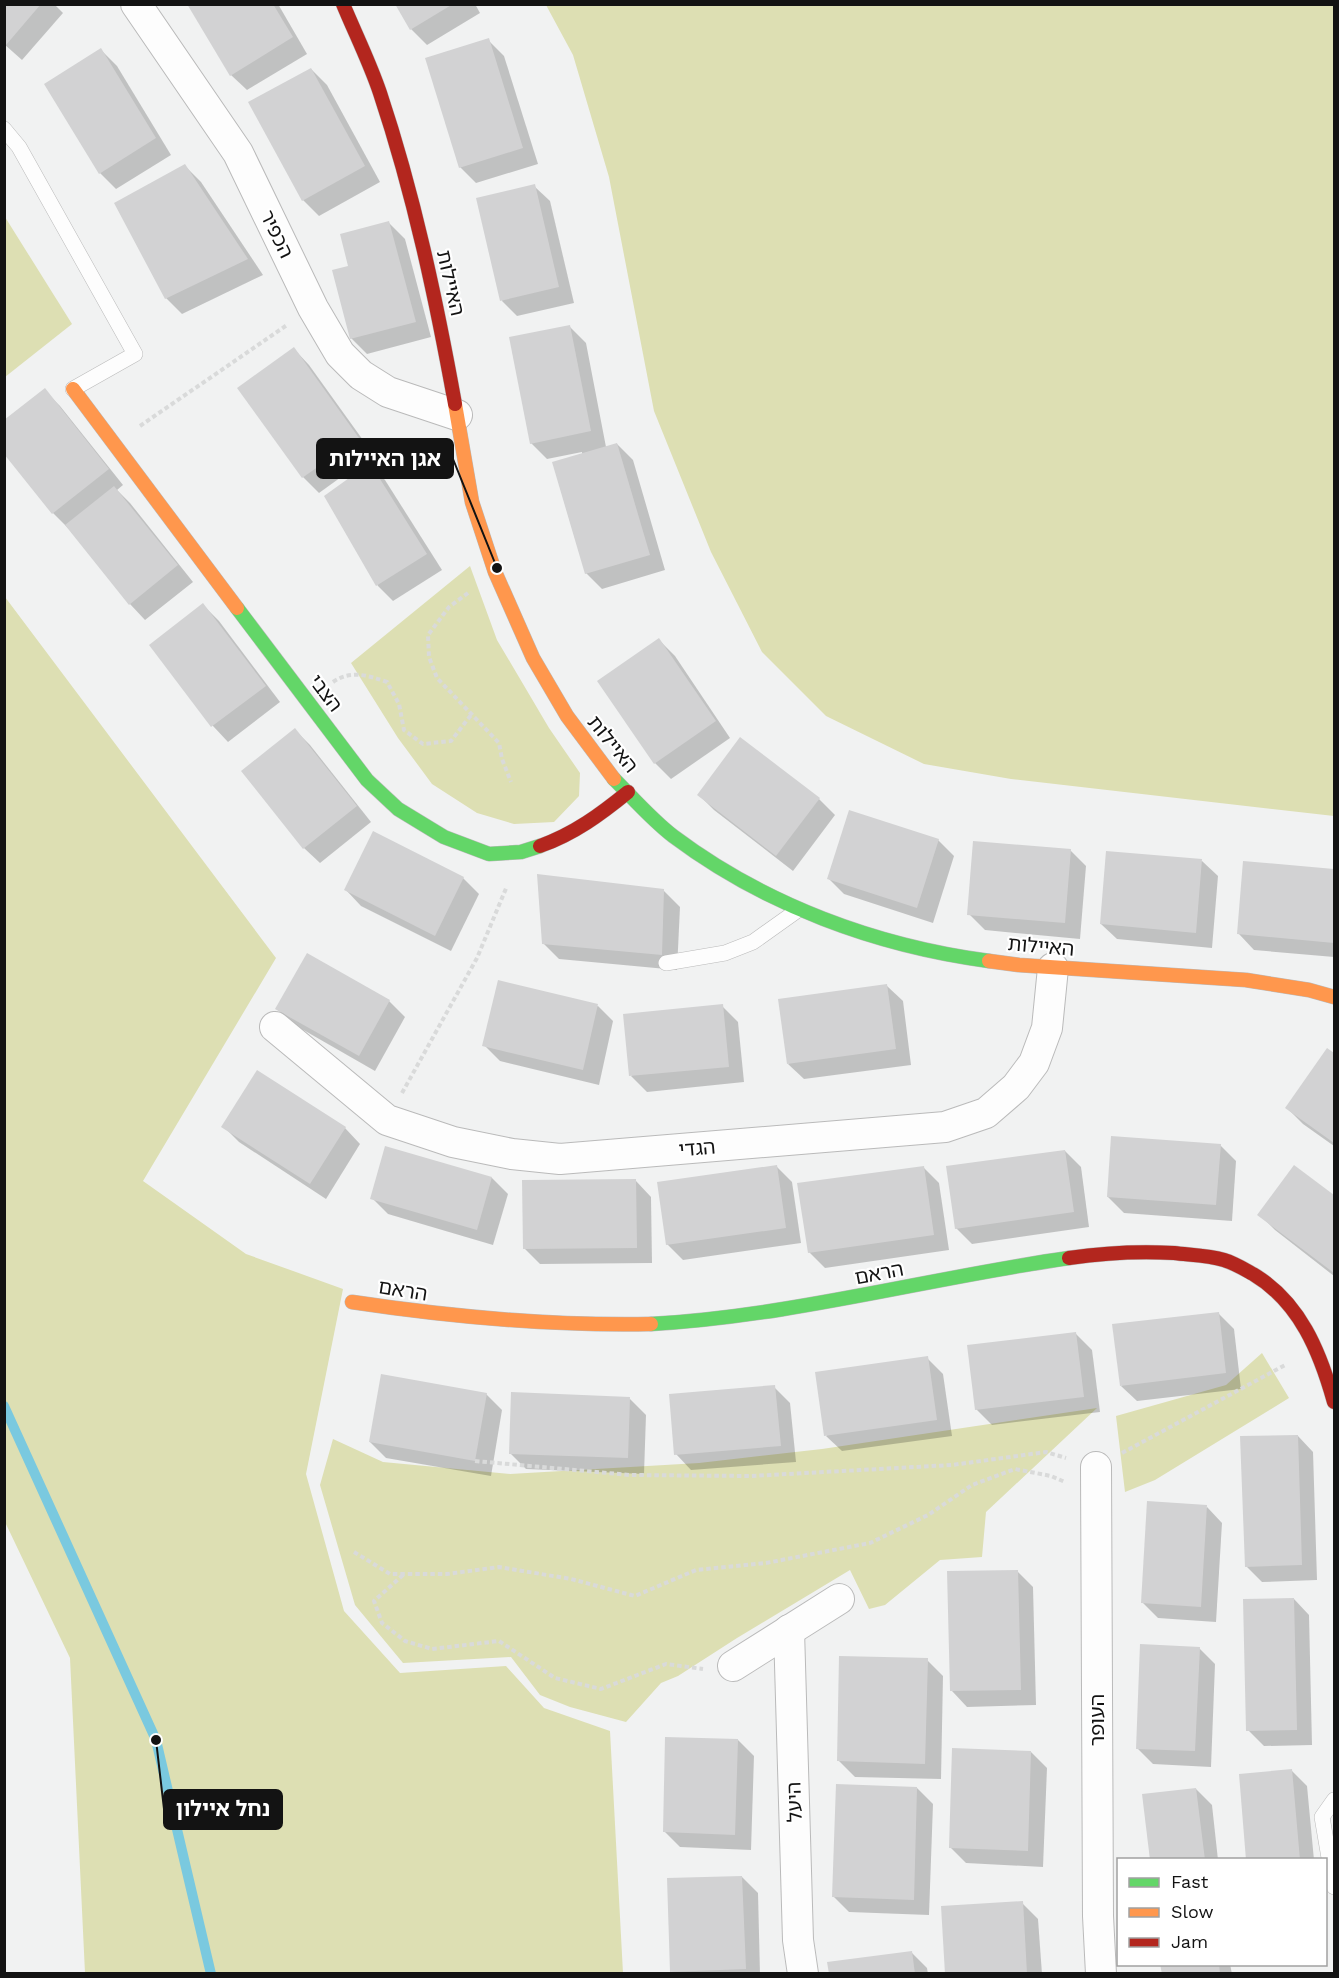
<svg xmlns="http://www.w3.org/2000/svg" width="1339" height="1978" font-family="'Work Sans','Noto Sans Hebrew',sans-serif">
  <rect width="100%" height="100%" fill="#f1f2f2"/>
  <!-- green -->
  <g fill="#dddfb3">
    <path d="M546,5H1334V816L1011,779L924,764L826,716L762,652L711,552L654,411L609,177L573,55Z"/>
    <path d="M5,217L72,324L5,377H4Z"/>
    <path d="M470,566L497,640L549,728L580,773L579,796L554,822L514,824L477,813L432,784L398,738L351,663Z"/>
    <path d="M5,597L276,958L143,1181L246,1254L343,1289L306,1474L344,1611L400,1673L506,1666L544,1708L610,1731L623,1973H85L70,1658L5,1522Z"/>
    <path d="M1262,1353L1289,1398L1155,1480L1125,1492L1116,1416L1226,1385Z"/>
    <path d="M1097,1408L986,1512L982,1557L940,1560L885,1605L869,1609L850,1570L737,1638L678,1676L661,1683L626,1722L570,1707L540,1695L511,1657L403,1663L355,1605L320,1485L333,1439L383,1462L510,1474L699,1463L822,1449Z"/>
  </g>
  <!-- shadow -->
  <g fill="#0003">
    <path d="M4,4H54L63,13L22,60L4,44Z"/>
    <path d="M189,4H278L307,54L247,90L231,75Z"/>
    <path d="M397,4H475L480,13L427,45L411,29Z"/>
    <path d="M488,40L504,56L538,164L476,183L460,167Z"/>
    <path d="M101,50L117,66L171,155L116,189L100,173Z"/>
    <path d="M311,69L327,85L380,182L319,216L303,200Z"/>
    <path d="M185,166L201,182L263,275L182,314L166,298Z"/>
    <path d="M534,186L550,201L574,303L517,316L502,301Z"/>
    <path d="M389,223L405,239L431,337L367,354L351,338L350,267Z"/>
    <path d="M570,327L586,343L606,447L617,444L633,460L665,570L602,589L586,573L582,452L547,459L531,443Z"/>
    <path d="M294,349L309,365L373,454L319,493L303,477Z"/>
    <path d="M44,390L60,406L123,485L117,490L130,503L193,582L145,620L130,604L69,529L53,513L4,451Z"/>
    <path d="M370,465L385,480L442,570L393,601L378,586L326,496Z"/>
    <path d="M203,605L219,621L280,702L228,742L213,726L151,645Z"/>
    <path d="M659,640L675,656L730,738L671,779L655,763Z"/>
    <path d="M295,730L310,745L371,822L320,863L304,848Z"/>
    <path d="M740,739L819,799L835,815L793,871L714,810L699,795Z"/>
    <path d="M938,840L954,856L933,923L844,894L828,878Z"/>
    <path d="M1070,850L1086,866L1080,939L985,930L969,914Z"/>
    <path d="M1202,861L1218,876L1212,948L1117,939L1101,924Z"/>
    <path d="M1244,862L1334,870V957L1254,950L1239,934Z"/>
    <path d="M463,878L479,894L451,951L361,906L346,890Z"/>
    <path d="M664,891L680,907L677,970L559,959L543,943Z"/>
    <path d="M887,986L903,1001L911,1065L804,1079L788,1064Z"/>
    <path d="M389,1001L405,1017L375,1071L293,1024L277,1009Z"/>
    <path d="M598,1006L613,1021L599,1085L500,1061L484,1045Z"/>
    <path d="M722,1006L738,1022L744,1082L647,1092L631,1076Z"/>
    <path d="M1327,1050L1334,1055V1146L1303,1124L1287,1108Z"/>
    <path d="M223,1126L345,1128L360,1144L326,1199L239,1142Z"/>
    <path d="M1220,1145L1236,1161L1232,1221L1124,1213L1108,1197Z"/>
    <path d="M386,1148L492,1178L508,1194L493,1245L388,1214L372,1198Z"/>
    <path d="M1065,1151L1081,1167L1089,1227L972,1244L956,1228Z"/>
    <path d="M776,1166L792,1182L801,1243L683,1260L667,1244Z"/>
    <path d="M923,1167L939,1183L949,1250L825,1268L809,1252Z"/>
    <path d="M1295,1167L1334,1197V1276L1275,1230L1259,1214Z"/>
    <path d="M636,1181L651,1197L652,1263L540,1264L524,1248Z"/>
    <path d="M1218,1313L1234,1329L1241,1389L1137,1401L1121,1386Z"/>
    <path d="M1076,1334L1092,1350L1100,1412L992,1425L976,1409Z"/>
    <path d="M927,1358L943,1374L952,1436L842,1451L826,1436Z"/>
    <path d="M774,1387L790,1403L796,1462L691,1470L676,1454Z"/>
    <path d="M486,1394L502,1410L491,1476L386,1458L370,1442Z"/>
    <path d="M630,1399L646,1415L644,1474L526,1469L510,1453Z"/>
    <path d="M1298,1436L1313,1452L1317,1580L1262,1582L1246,1566Z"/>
    <path d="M1207,1507L1222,1523L1216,1622L1158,1618L1142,1602Z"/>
    <path d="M1017,1571L1033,1587L1036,1705L967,1707L952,1691Z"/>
    <path d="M1294,1599L1309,1615L1312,1745L1264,1746L1248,1730Z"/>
    <path d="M1199,1648L1215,1664L1211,1767L1153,1764L1137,1748Z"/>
    <path d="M927,1660L943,1676L941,1779L855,1777L839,1761Z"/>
    <path d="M738,1740L754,1756L751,1850L680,1847L664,1831Z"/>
    <path d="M1031,1752L1047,1768L1043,1867L966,1863L950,1847Z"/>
    <path d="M1292,1771L1307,1786L1314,1860H1248Z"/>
    <path d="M917,1788L933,1804L929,1915L849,1912L833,1896Z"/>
    <path d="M1196,1789L1212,1805L1218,1860H1152Z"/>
    <path d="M742,1877L758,1893L760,1974H674L672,1971Z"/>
    <path d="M1022,1903L1038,1919L1042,1974H947Z"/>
    <path d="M911,1952L927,1968L928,1974H830Z"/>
    <path d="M1161,1964H1230L1232,1974H1163Z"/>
  </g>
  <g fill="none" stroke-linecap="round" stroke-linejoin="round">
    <!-- stream -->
    <path stroke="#7ac9df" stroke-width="10" d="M4,1406L156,1740L211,1974"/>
  </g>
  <!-- building -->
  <g fill="#d2d2d3">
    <path d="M4,4H41L6,45L4,44Z"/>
    <path d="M187,4H273L293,37L230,76Z"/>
    <path d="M395,4H453L410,30Z"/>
    <path d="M489,38L523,148L459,168L425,58Z"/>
    <path d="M101,48L156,138L99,174L44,84Z"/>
    <path d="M311,68L365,166L302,201L248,102Z"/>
    <path d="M185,164L248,259L165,299L114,203Z"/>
    <path d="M535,184L559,287L500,301L476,198Z"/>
    <path d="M389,221L416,322L350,339L332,270L348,266L340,234Z"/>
    <path d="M570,325L591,431L530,444L509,337Z"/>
    <path d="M294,347L359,438L302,478L237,388Z"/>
    <path d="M45,388L109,469L52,514L4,454V420Z"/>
    <path d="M617,443L650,555L585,574L552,462Z"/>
    <path d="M370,463L427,554L376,586L324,496Z"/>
    <path d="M114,486L178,565L129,605L65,525Z"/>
    <path d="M203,603L266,686L211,727L149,645Z"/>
    <path d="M659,638L716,721L654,764L597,681Z"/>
    <path d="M295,728L357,806L303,849L241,771Z"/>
    <path d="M740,737L820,798L776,856L697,795Z"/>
    <path d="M849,810L939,839L917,908L827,879Z"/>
    <path d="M373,831L464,877L435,936L344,890Z"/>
    <path d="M973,841L1071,849L1065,923L967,915Z"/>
    <path d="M1106,851L1202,859L1196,933L1100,924Z"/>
    <path d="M1243,861L1334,869V943L1237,934Z"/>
    <path d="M537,874L664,889L662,955L542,944Z"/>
    <path d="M307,953L390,1000L359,1056L275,1009Z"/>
    <path d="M498,980L598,1004L583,1070L482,1046Z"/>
    <path d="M887,984L896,1049L787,1064L778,999Z"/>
    <path d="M723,1004L729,1067L629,1076L623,1014Z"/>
    <path d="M1327,1048L1334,1053V1143L1285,1108Z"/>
    <path d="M257,1070L346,1127L310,1184L221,1127Z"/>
    <path d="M1111,1136L1221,1144L1216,1205L1107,1197Z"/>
    <path d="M385,1146L492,1177L477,1230L370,1199Z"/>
    <path d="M1065,1150L1074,1212L955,1229L946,1166Z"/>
    <path d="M777,1165L786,1228L666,1245L657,1182Z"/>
    <path d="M1294,1165L1334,1195V1273L1257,1215Z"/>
    <path d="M924,1166L934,1235L808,1253L797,1183Z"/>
    <path d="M636,1179L637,1248L523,1249L522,1180Z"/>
    <path d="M1219,1312L1226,1373L1120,1386L1112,1324Z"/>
    <path d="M1076,1332L1084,1397L975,1410L967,1345Z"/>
    <path d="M928,1356L937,1420L824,1436L815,1372Z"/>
    <path d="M381,1374L487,1393L475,1461L369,1442Z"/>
    <path d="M775,1385L781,1446L674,1455L669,1394Z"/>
    <path d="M511,1392L630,1397L628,1458L509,1454Z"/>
    <path d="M1298,1435L1302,1565L1245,1567L1240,1436Z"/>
    <path d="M1147,1501L1207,1505L1201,1607L1141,1603Z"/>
    <path d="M1018,1570L1021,1690L950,1691L947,1571Z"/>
    <path d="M1294,1598L1297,1730L1246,1731L1243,1599Z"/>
    <path d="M1140,1644L1200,1647L1195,1751L1136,1749Z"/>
    <path d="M839,1656L928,1658L925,1764L837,1761Z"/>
    <path d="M665,1737L738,1739L735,1835L663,1832Z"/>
    <path d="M952,1748L1031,1751L1028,1851L949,1848Z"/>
    <path d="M1292,1769L1300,1860H1246L1239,1774Z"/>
    <path d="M836,1784L917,1787L914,1900L832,1897Z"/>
    <path d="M1196,1788L1205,1860H1150L1142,1794Z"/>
    <path d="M742,1876L746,1969L670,1972L667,1878Z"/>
    <path d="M1023,1901L1027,1974H945L941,1906Z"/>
    <path d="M912,1951L915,1974H829L827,1962Z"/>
    <path d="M1160,1964H1219L1220,1974H1162Z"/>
  </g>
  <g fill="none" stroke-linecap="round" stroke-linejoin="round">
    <defs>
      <g id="lane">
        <path d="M4,129L19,147L135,354L73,389"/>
        <path d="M666,963L725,953L753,942L798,910"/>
        <path d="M1334,1800L1322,1817L1334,1887"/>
      </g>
      <g id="street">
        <path d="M136,4L238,153L313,308L340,354L361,375L388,392L457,415"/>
        <path d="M275,1027L387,1120L453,1142L512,1154L560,1159L945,1127L986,1113L1016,1087L1034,1063L1047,1028L1053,968"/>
        <path d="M1096,1467L1098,1916L1101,1974"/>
        <path d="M789,1630L798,1940L803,1974"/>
        <path d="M733,1666L839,1599"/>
      </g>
      <g id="fast">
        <path d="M237,608L367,780L398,809L444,837L489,854L521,852L540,846"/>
        <path d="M614,779C633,798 652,820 673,836C765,905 876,946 989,961"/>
        <path d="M651,1324C792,1316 929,1278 1069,1258"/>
      </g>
      <g id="slow">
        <path d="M73,389L237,608"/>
        <path d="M455,404L472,502L495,572L533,658L567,716L614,779"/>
        <path d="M989,961L1019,965L1246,980L1309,990L1334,997"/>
        <path d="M352,1302C452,1317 550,1326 651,1324"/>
      </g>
      <g id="jam">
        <path d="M343,4C355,33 370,63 380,93C414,195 436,299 455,404"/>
        <path d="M540,846C574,834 601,814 628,792"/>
        <path d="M1069,1258C1103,1253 1139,1251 1174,1253C1190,1255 1208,1255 1224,1260C1234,1263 1244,1269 1253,1274C1300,1302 1320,1352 1334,1402"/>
      </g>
    </defs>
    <!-- lane casing -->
    <use href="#lane" stroke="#bababa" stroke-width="16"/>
    <!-- street casing -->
    <use href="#street" stroke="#bababa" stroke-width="32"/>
    <!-- fast casing -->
    <use href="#fast" stroke="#bababa" stroke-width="15"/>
    <!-- slow casing -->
    <use href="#slow" stroke="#bababa" stroke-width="15"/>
    <!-- jam casing -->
    <use href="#jam" stroke="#bababa" stroke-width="15"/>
    <!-- path -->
    <g stroke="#d9dada" stroke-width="4" stroke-dasharray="4.5 3" stroke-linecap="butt">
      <path d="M140,426L287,325"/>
      <path d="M468,593L449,607L428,635L429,657L437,678L499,743L502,759L511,782"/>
      <path d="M333,682C350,670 367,675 387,682L399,704L404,730L423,744L451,741L471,715"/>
      <path d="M402,1093L477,958L507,886"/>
      <path d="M1122,1453L1287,1364"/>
      <path d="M475,1461L630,1475L751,1476L952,1465L1046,1452L1066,1458"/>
      <path d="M354,1552L390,1574H447L499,1567L571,1579L635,1596L696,1570L766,1563L870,1543L928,1515L972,1485L1015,1469L1051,1476L1065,1482"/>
      <path d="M403,1575L374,1601L382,1623L405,1641L432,1649L499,1641L555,1678L601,1689L666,1664L703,1669"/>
    </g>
    <!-- lane -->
    <use href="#lane" stroke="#fdfdfd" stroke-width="15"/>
    <!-- street -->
    <use href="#street" stroke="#fdfdfd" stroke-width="30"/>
    <!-- fast -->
    <use href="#fast" stroke="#63d668" stroke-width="14"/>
    <!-- slow -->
    <use href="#slow" stroke="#ff974d" stroke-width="14"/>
    <!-- jam -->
    <use href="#jam" stroke="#b3261e" stroke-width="14"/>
  </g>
  <g text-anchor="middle" stroke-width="4.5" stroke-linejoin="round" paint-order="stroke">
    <!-- street labels -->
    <g font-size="20" fill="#131313" stroke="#fff">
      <text transform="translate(277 234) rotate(64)" y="7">הכפיר</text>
      <text transform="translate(451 283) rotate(77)" y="7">האיילות</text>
      <text transform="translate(326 693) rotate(53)" y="7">הצבי</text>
      <text transform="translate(613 744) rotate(51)" y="7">האיילות</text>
      <text transform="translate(1041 946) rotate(5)" y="7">האיילות</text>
      <text transform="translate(697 1148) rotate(-5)" y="7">הגדי</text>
      <text transform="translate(879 1273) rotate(-11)" y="7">הראם</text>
      <text transform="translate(403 1290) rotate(9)" y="7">הראם</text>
      <text transform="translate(1097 1720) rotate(-90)" y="7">העופר</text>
      <text transform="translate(794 1802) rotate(-92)" y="7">היעל</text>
    </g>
  </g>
  <!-- callouts -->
  <path fill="none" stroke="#131313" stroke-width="2" d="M497 568L453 459M156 1740L164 1809"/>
  <g fill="#131313" stroke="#fff" stroke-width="2">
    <circle cx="497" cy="568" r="6"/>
    <circle cx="156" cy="1740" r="6"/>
  </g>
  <g fill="#131313" stroke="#131313" stroke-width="2">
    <rect x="317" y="439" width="136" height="39" rx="6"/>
    <rect x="164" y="1790" width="118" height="39" rx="6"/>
  </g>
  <g font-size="21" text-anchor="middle" font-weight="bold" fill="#fff">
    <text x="385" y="466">אגן האיילות</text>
    <text x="223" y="1816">נחל איילון</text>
  </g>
  <!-- border -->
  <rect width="1339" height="1978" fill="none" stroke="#131313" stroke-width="12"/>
  <!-- legend -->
  <rect x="1117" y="1858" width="210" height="108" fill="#ffffff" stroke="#a1a1a1" stroke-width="1.5"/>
  <rect x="1129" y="1878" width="30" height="9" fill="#63d668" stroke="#a1a1a1" stroke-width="1.5"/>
  <text x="1171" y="1888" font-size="18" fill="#131313">Fast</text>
  <rect x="1129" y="1908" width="30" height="9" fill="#ff974d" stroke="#a1a1a1" stroke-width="1.5"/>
  <text x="1171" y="1918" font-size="18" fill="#131313">Slow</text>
  <rect x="1129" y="1938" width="30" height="9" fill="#b3261e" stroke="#a1a1a1" stroke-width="1.5"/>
  <text x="1171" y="1948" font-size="18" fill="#131313">Jam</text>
</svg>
